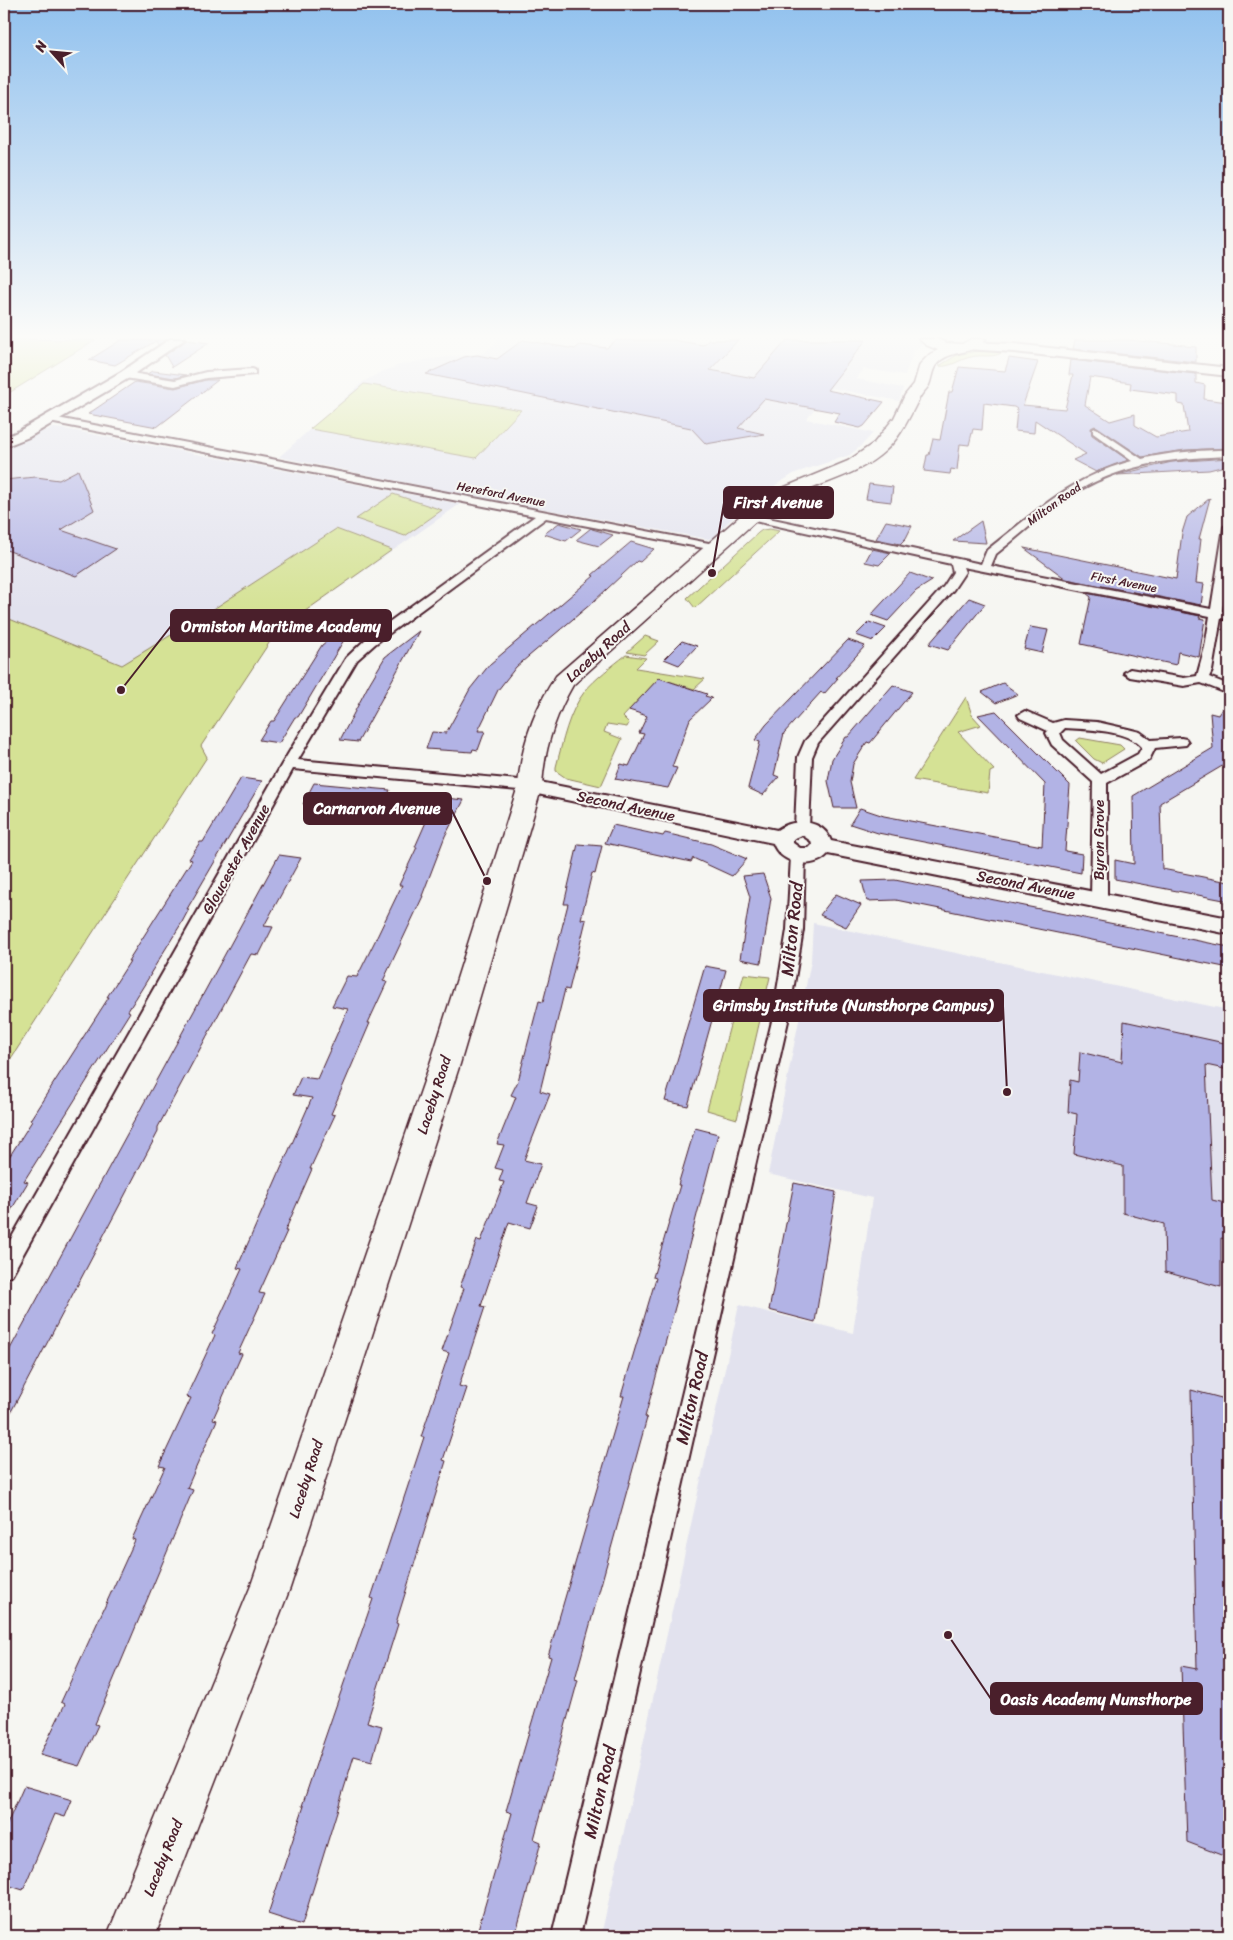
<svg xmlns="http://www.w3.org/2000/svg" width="1233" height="1940" font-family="Sriracha,sans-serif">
  <rect width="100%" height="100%" fill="#f6f6f2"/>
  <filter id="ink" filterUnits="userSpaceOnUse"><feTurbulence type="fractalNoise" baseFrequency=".02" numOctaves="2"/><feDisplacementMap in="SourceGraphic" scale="10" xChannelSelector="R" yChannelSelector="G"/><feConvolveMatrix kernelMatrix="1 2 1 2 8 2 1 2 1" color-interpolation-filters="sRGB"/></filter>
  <g filter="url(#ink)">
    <!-- built -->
    <g fill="#e2e2ee">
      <path d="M918,339L922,345L914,350L905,375L864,369L856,379L903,388L899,401L832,388L806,419L873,433L863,444L850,455L795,473L760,495L727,523L713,538L708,539L458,493L279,457L363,382L381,372L400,365L430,359L484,353L499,340Z"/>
      <path d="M54,428L65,429L460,504L274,633L275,634L201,746L207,757L4,1069V449L41,432Z"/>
      <path d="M813,923L1229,1010V1936H601L739,1305L853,1333L872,1198L768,1174L811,961Z"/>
    </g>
    <!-- green -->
    <g fill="#d5e295" stroke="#908060">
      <path d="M4,340V339L95,340L4,396Z"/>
      <path d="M977,351L1003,352C993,359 982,354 971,357C960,359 950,368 939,366L957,355Z"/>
      <path d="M364,384L521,410L476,458L310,429Z"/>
      <path d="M393,494L442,510L405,536L356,519Z"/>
      <path d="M336,529L392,550L274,633L275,634L201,746L207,757L4,1069V620L7,618L122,665L212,610Z"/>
      <path d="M770,529L779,531L695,608L687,598L758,533L762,530Z"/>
      <path d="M645,636L659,641L644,655L627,652Z"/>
      <path d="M626,655L646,658L636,668L705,679L694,689L659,678L623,717L629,723L627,727L607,724L604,732L622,739L601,786L566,778L556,771V767C563,741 568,713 585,691C596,678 612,666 626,655Z"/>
      <path d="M966,697L972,715L981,725L958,732L994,770L990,772L988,793L913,780Z"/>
      <path d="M1080,738L1120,745L1124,749L1102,763L1094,759L1076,741Z"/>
      <path d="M744,974L770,977L737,1119L707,1110Z"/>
    </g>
    <!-- building -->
    <g fill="#b2b3e5" stroke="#4a1f2b" fill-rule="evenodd">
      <path d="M121,340H166L158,345L156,341L115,365L89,360Z"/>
      <path d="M187,340L209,343L172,367L165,355Z"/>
      <path d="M523,340L575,349L580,345L607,348L616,340H672L703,345L709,340H738L710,370L754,378L787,340H866L827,390L884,402L864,426L860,428L834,422L840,413L764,399L738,428L764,434L706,444L691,428L426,374L464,357L477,355L497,359Z"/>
      <path d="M1075,340H1127L1185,345V346L1196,347V362L1073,349Z"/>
      <path d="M1009,358L1038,362L1023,405L1065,409L1073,375H1069L1071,360L1196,374V383L1205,385L1204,399L1228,402L1229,448L1185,450L1142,457L1095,426L1091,428L1092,435L1128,460L1096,472L1073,460L1086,454L1035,420L1034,433L1015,431L1017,409L1014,407L984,403L982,430L973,429L969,445L960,444L957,470L951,469L950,474L924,471L927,455H929L933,439L940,440L949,392H952L959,367L1005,371ZM1090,377L1131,383L1130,389L1178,395V404L1184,405L1188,432L1156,437L1135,425V414L1110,421L1085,405Z"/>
      <path d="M152,371H154L186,375L175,378L147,374Z"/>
      <path d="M206,380H218L157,427L88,414L135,382L175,388Z"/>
      <path d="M1229,458V465L1209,470L1117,475L1172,462Z"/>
      <path d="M78,470L94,510L61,530L116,549L76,576L4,549V480L36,477L59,480Z"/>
      <path d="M869,484L893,487L891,502L866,499Z"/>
      <path d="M1210,498L1199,539H1201L1196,583L1204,584L1201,605L1066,579L1024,548L1176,579L1182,533L1187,517Z"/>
      <path d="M886,521L912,526L906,538L900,544L876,539Z"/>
      <path d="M981,521L986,543L953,541Z"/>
      <path d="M559,523L581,529L566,541L544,534Z"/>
      <path d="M591,528L592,529L613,535L599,546L576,540Z"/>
      <path d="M631,542L654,549L640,562L637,561L592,603L516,667L498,690L478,731H485L478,750L473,749L472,752L426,749L432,732L446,733L470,689L490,664L594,576L592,575Z"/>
      <path d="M872,549L891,553L879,565L865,562Z"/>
      <path d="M910,573L932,581L916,591L888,621L871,615Z"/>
      <path d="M1086,593L1200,616L1199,618L1205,619L1199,657L1178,652L1176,665L1081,644L1091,597Z"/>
      <path d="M969,598L985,604L948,650L929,644Z"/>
      <path d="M357,618L298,717H295L279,743L259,740L271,721H274L322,645Z"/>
      <path d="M869,622L886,628L873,641L856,635Z"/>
      <path d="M1030,627L1048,630L1042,653L1024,649Z"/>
      <path d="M419,631L358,742L340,740L369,684L385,657Z"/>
      <path d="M848,640L865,646L836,678H838L824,694L821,692L784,733L774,775L779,777L763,795L748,788L760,742L755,740L766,725Z"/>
      <path d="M682,641L697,646L679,665L664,659Z"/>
      <path d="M659,678L707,694L705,696L712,698L690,719L672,767L677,768L668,788L615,779L621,764L629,766L644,734L639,733L647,716L629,710Z"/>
      <path d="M1003,683L1018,694L996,703L982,692Z"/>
      <path d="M893,685L912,692L870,743L867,742L853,764L850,782L856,808H834L828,781L832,759L846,737H848Z"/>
      <path d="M1229,698V762L1160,803L1162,869L1229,882V901L1115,879V860L1134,864L1133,796L1213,748L1210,713L1218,715Z"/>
      <path d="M996,711L1070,785L1065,851L1082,854L1081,873L878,833L850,824L860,808L884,816L1042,846L1045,784L978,715Z"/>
      <path d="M241,778L262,781L187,909H189L181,924L150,974H151L128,1011L130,1012L24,1181L28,1182L4,1222V1165L32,1121L30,1120L109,997H107L130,961H128L192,860L189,859L200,842H203Z"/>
      <path d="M314,783L357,787L390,790L381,810L303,804Z"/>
      <path d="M437,797L464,800L445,836L422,896H423L383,981L387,982L368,1023H370L331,1114L335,1115L310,1169H312L285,1231H287L259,1293L265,1294L238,1353L242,1354L213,1419L217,1420L187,1488L193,1490L95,1724L98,1725L79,1766L40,1755L65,1704L61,1702L100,1617L135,1540L132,1539L165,1467L159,1466L191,1398L186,1397L215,1335L212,1334L242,1269L237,1268L312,1098L293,1095L301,1077L317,1079L348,1009L332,1006L347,976L357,977L377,937L402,885H399L417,847H415Z"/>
      <path d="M613,825L663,836L665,833L711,844L747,859L732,876L693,858L691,862L605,843Z"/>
      <path d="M578,844L602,846L595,874L592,873L581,919L586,920L569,990L565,989L540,1091L550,1094L524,1160L541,1164L527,1203L538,1206L530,1228L509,1222L481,1306L485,1307L459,1386L467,1388L443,1460L446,1461L396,1623L398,1624L367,1722L382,1726L372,1761L354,1756L302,1925L268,1914L304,1806H302L316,1764L373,1599L371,1598L424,1437H421L449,1353L442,1351L464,1288L460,1287L477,1240L481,1241L504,1182L499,1181L503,1170L495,1168L504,1145L497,1144L516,1097L511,1095L518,1081L539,1001L543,1002L568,904H564Z"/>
      <path d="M279,855L301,858L264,926L273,927L259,955L251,954L158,1127V1132L4,1425V1360Z"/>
      <path d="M763,874L771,898L761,963L740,959L750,897L743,876Z"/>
      <path d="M895,880L1229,947V968L896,900L867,901L862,881Z"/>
      <path d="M836,894L861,905L846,927L820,915Z"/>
      <path d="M705,966L726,970L688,1106L665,1101Z"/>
      <path d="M1124,1021L1229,1044V1070L1206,1065L1212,1200L1229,1204V1240L1221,1238V1287L1165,1272L1164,1224L1123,1213V1166L1074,1154L1077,1114L1068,1112L1070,1080L1078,1082L1080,1052L1122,1062Z"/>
      <path d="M695,1128L718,1134L675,1299L677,1300L645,1417L647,1418L575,1679L578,1680L534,1839L541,1842L515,1936H476L512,1813L506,1811L551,1657L548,1656L624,1396H621L656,1278L653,1277L680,1185H678Z"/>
      <path d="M794,1183L836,1192L815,1322L769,1310Z"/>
      <path d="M1191,1390L1229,1400V1858L1187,1842L1181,1666L1197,1669Z"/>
      <path d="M24,1786L72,1800L65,1817L55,1814L23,1890L4,1884V1831Z"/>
    </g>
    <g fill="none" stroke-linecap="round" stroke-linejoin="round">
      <defs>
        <g id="street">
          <path d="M252,369L255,370V374L206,378L175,386L125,378L120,375L125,372L175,380L206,372Z"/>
          <path d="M47,416L714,544L720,547L714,550L546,518L375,644L357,660L298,760L530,781L535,783L537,786L535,789L530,791L293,769L11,1276L4,1278V1251L282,764L346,658L367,638L535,516L44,421V417Z"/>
          <path d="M1096,428L1142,459C1171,452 1200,450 1229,450V456C1177,458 1127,463 1081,489C1051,506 1024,532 996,554L991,566L1211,609L1224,527L1229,524V563L1222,611L1229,612V620L1221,618L1212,671L1209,677L1229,685V694L1201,683L1184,686L1130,677L1124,673L1130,669L1184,678L1197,676L1205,647L1210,616L963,567L965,572L953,590L818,743L812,757L809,828L807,832H797L795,828L798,757L805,741L944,586L953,572L951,564L750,520L745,517L746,515L750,514L981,564L987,550C1033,514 1075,475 1132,461L1093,433V429Z"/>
          <path d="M1025,711L1053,723L1064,720L1097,722L1128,729L1140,732L1151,740L1181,738L1186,739L1188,742L1186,745L1155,748L1149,760L1107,783V899L1104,903L1099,905L1094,903L1091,899L1093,782L1052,745L1046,733L1048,731L1020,718L1018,715ZM1065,728C1086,729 1127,730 1142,747L1138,754L1101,774L1063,740L1060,733Z"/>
          <path d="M798,851L803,852L805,856L803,930L788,1021L580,1936H552L772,1021L787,930L791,856L793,852Z"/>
        </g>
        <g id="secondary">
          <path d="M170,339H185L129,378L29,437L4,447V438L19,431L121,372Z"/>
          <path d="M530,780L777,830C794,818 823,819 831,841L1229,918V934L828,854C813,871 780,864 773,843L523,791L520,786L523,781ZM802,835L811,841L812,845L809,848H800L793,843V839Z"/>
        </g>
        <path id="primary" d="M971,342L1014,344L1229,368V376L1014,352L966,349L964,346L966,343Z"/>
        <path id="highway" d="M919,339H937L947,343L962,344L971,339H986C973,357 951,348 937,364C932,369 932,378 929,385C927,389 922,393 920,397C910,415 902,436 885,451C859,475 822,482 790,498C783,502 775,506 767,511L573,685C555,716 544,750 542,786L460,1064L290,1588L155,1936H107L250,1588L430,1064L518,786C521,747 534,709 556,676L755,503L778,490L848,461L874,443L894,418L905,395L914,384L920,364L930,354L938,350L926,345Z"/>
      </defs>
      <!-- street casing -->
      <use href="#street" stroke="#4a1f2b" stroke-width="4"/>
      <!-- secondary casing -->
      <use href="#secondary" stroke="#4a1f2b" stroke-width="4"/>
      <!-- primary casing -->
      <use href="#primary" stroke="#4a1f2b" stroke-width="4"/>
      <!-- highway casing -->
      <use href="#highway" stroke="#4a1f2b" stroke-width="3"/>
      <!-- street -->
      <use href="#street" fill="#f6f6f2" fill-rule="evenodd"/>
      <!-- secondary -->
      <use href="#secondary" fill="#f6f6f2" fill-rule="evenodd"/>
      <!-- primary -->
      <use href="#primary" fill="#f6f6f2" fill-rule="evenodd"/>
      <!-- highway -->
      <use href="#highway" fill="#f6f6f2" fill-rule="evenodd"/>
    </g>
  </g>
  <!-- sky -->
  <linearGradient id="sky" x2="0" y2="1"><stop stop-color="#91c1ee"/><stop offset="0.55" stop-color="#fbfbf9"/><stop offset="1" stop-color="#fbfbf9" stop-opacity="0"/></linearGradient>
  <rect width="1233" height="611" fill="url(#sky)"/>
  <g text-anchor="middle" stroke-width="4" stroke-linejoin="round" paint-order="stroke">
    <!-- far-street labels -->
    <g font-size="12" fill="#4a1f2b" stroke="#f6f6f2">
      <text transform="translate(501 494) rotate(11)" y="4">Hereford Avenue</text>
      <text transform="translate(1054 504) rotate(-36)" y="4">Milton Road</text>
      <text transform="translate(1124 582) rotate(11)" y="4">First Avenue</text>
    </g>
    <!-- street labels -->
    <g font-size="15" fill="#4a1f2b" stroke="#f6f6f2">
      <text transform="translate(598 652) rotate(-42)" y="5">Laceby Road</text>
      <text transform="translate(626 806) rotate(12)" y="5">Second Avenue</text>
      <text transform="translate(1099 840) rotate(-90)" y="5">Byron Grove</text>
      <text transform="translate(236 859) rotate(-61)" y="5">Gloucester Avenue</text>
      <text transform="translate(1026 885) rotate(11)" y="5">Second Avenue</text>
      <text transform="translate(434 1095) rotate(-72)" y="5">Laceby Road</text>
      <text transform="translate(306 1479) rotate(-72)" y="5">Laceby Road</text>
      <text transform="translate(163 1858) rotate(-68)" y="5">Laceby Road</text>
    </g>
    <!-- near-street labels -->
    <g font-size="18" fill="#4a1f2b" stroke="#f6f6f2">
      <text transform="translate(792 929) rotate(-84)" y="6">Milton Road</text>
      <text transform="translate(692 1398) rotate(-77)" y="6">Milton Road</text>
      <text transform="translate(600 1792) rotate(-77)" y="6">Milton Road</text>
    </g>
  </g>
  <!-- callouts -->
  <path fill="none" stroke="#4a1f2b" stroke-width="2" d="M712 573L724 503M121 690L171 626M487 881L451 809M1007 1092L1003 1006M948 1635L991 1699"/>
  <g fill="#4a1f2b" stroke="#f6f6f2" stroke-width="2">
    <circle cx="712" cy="573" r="5"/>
    <circle cx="121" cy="690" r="5"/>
    <circle cx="487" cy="881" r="5"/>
    <circle cx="1007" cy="1092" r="5"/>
    <circle cx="948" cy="1635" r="5"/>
  </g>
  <g fill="#4a1f2b" stroke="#4a1f2b" stroke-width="2">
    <rect x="724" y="487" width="109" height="31" rx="5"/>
    <rect x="171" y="610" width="220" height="31" rx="5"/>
    <rect x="304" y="793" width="147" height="31" rx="5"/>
    <rect x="704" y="990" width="299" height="31" rx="5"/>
    <rect x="991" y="1683" width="211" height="31" rx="5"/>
  </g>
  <g font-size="16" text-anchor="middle" font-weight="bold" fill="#fff">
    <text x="778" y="508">First Avenue</text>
    <text x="281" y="632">Ormiston Maritime Academy</text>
    <text x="377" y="814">Carnarvon Avenue</text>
    <text x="853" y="1011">Grimsby Institute (Nunsthorpe Campus)</text>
    <text x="1096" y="1705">Oasis Academy Nunsthorpe</text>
  </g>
  <!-- margin -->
  <rect width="1233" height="1940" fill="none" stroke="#f6f6f2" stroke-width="20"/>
  <rect x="10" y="10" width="1213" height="1920" fill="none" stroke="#4a1f2b" stroke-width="2" filter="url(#ink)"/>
  <!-- north arrow -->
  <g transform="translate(52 52) rotate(297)" stroke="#f6f6f2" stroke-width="4" paint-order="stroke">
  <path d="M0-4L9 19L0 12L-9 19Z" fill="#4a1f2b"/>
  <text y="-8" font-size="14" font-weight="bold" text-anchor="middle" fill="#4a1f2b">N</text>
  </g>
</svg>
